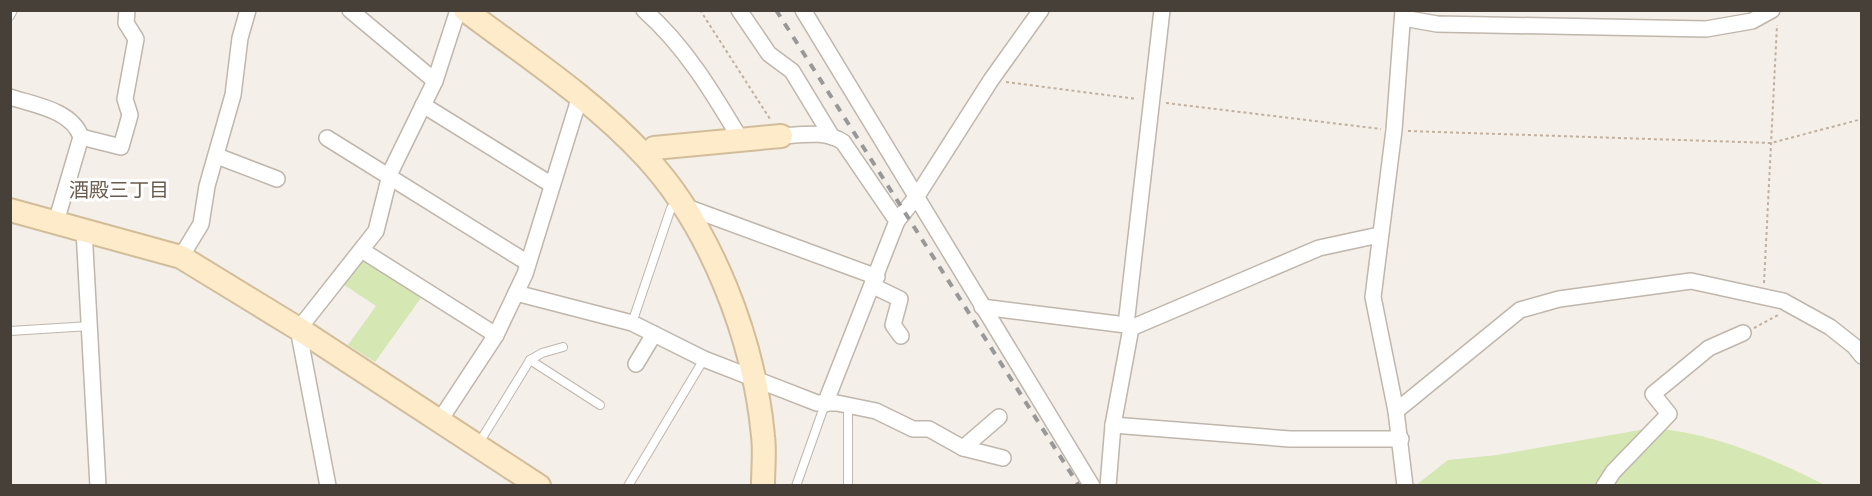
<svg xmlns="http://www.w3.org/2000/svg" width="1872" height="496" font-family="'Work Sans','Noto Sans JP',sans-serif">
  <rect width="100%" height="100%" fill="#f4efe9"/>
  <!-- green -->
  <g fill="#d5e7b3">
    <path d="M362,259L423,295L375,362L348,345L376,306L343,284Z"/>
    <path d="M1651,428C1714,433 1769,457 1825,485L1415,486L1448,460L1497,455Z"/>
  </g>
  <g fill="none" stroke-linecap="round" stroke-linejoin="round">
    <defs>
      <g id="lane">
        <path d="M10,16L13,10"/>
        <path d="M632,323L671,208L679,205"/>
        <path d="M10,331L90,326"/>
        <path d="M530,360L600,405"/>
        <path d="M479,443L530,360L542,353L563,347"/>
        <path d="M628,486L704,359"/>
        <path d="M796,486L825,404"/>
        <path d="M848,486V405"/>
      </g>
      <g id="street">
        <path d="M350,10L435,81"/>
        <path d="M644,10C685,46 713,93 741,140"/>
        <path d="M739,10L769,54L792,71L832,137"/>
        <path d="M803,10L1092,486"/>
        <path d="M1403,10L1394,130L1373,297L1396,411L1405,486"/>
        <path d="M1403,18L1437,24L1706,29L1752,21L1772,10"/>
        <path d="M10,97C34,105 72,110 81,137L56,222"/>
        <path d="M423,105L552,185"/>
        <path d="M781,136C801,135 826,130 843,142L897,221"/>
        <path d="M81,137L121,147L130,115L125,99L136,39L126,23L127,10"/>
        <path d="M327,138L528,263"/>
        <path d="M217,156L277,179"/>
        <path d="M684,206L877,277"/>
        <path d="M84,230L98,486"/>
        <path d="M363,251L496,335L516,293L632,323L704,359L817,403H837L876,411L913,429H929L963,448L1003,458"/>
        <path d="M181,257L201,224L207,186L233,95L240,38L248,10"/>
        <path d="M873,286L900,299L893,325L901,336"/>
        <path d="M516,293L525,274L580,96"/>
        <path d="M982,307L1126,325"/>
        <path d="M1131,328L1319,248L1379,235"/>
        <path d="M636,364L654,334"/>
        <path d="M825,404L897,221L917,196L991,80L1041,10"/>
        <path d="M1396,411L1520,310L1559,299L1691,281L1783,301L1830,327L1854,346L1862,356"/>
        <path d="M440,420L496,335"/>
        <path d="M1113,425L1290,439H1401"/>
        <path d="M963,448L999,417"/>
        <path d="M328,486L300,339L305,321L376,231L391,171L435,81L458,10"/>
        <path d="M1108,486L1113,425L1131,328L1126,325L1162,10"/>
        <path d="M1604,486L1613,472L1669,414L1653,394L1709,348L1743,333"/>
      </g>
      <g id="secondary">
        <path d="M465,10C526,56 592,99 645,156C711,227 754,339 763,436C765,452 763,469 763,486"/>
        <path d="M646,156L654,148L781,136"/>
        <path d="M10,210L181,257L302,331L539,486"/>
      </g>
    </defs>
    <!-- lane casing -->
    <use href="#lane" stroke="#bfb6ac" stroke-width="10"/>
    <!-- street casing -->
    <use href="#street" stroke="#bfb6ac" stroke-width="18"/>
    <!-- secondary casing -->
    <use href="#secondary" stroke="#d2bd9a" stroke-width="26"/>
    <!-- path -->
    <g stroke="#c1b09d" stroke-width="2" stroke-dasharray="3 3" stroke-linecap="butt">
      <path d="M700,10L770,119"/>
      <path d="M1006,82L1137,99"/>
      <path d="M1166,103L1381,129"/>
      <path d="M1408,131L1771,143L1862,119"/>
      <path d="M1764,283L1777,25"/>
      <path d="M1754,328L1780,314"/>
    </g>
    <!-- lane -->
    <use href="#lane" stroke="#fff" stroke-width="8"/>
    <!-- street -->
    <use href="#street" stroke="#fff" stroke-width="15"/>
    <!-- secondary -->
    <use href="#secondary" stroke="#fdebca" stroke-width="22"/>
    <!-- rail -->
    <path stroke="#989898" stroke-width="4" stroke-dasharray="8 8" stroke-linecap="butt" d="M776,10L1079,486"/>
  </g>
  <g text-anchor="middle" stroke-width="6" stroke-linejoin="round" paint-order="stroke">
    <!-- neighbourhood labels -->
    <g font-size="20" fill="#6a5c4f" stroke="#fff">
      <text x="119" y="197">酒殿三丁目</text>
    </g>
  </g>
  <!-- border -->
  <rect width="1872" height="496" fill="none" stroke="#474038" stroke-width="24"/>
</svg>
